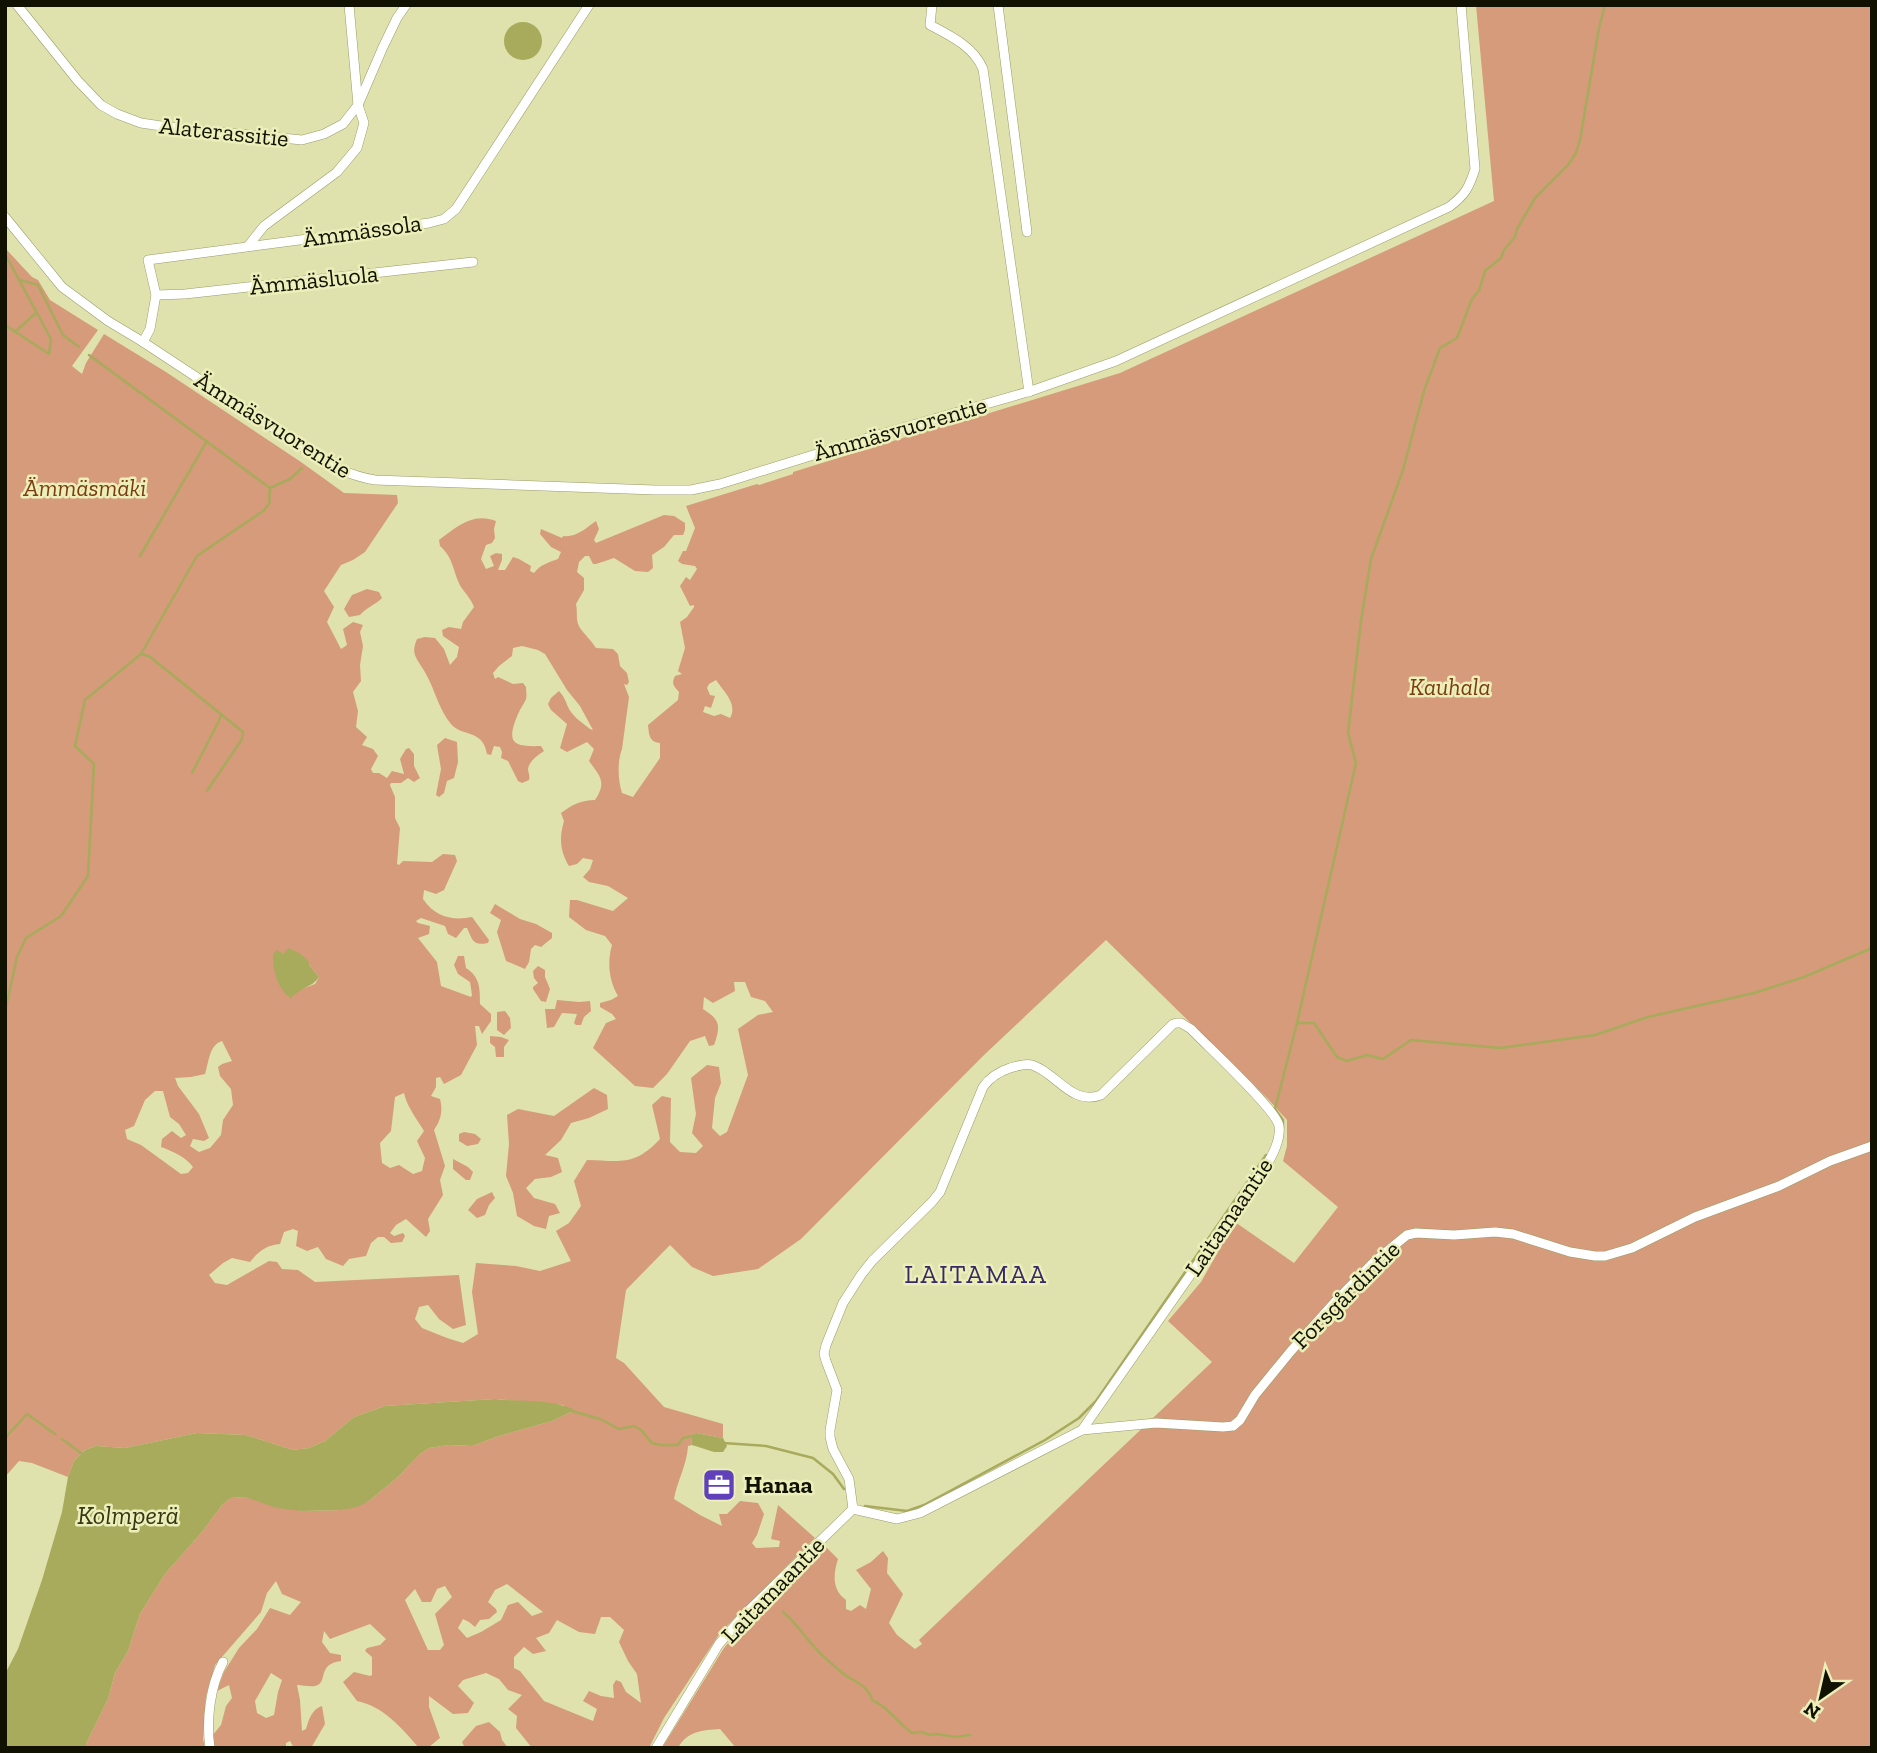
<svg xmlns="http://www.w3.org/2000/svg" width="1877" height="1753" font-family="'Zilla Slab',serif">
  <rect width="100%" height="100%" fill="#dfe2ad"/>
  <!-- green -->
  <g fill="#d59b7a" fill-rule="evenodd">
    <path d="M1476,5H1872V1748H736L720,1729C703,1730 687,1731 678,1748H662L724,1648L748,1619L824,1545L838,1559C833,1575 832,1590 846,1600V1609L851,1611L860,1605L866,1609L871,1589L856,1570L871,1562L883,1551L888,1558L887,1573L903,1594L889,1623L897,1635L915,1649L922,1644L919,1640L1212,1362L1168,1321L1201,1282L1235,1222L1294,1263L1338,1207L1283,1161L1287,1146V1120L1268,1099L1106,940L983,1056L801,1239L758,1269L713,1276L692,1267L670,1245L626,1290L616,1358L624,1363L664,1407L723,1424V1438L696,1433L691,1435L692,1445L688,1446C687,1465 677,1481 674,1499L700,1515L722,1526L719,1514H727L740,1501L758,1503L764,1514L757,1535L752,1543L756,1548L779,1547L780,1541L771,1539L778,1505L815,1538L720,1633L664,1718L649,1748H532L516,1728L517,1716L508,1709L522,1695L508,1690L499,1679L486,1673L463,1680L458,1686L474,1703L468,1713L453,1714L429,1696V1707L440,1738L429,1747L419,1748C402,1728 383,1706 357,1701L343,1682L354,1672L370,1676L372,1675V1657L365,1651L367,1648L380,1645L386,1639L370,1624L330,1639L324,1631L322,1642L330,1653L341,1655V1661C316,1664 329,1683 315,1686C310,1687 302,1685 297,1685L300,1700L302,1731L306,1729C309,1719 312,1709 322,1706L325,1724L311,1748H294L290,1741L286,1743V1748H214L212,1736L221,1725L226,1706L232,1698L229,1685L217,1691L224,1672L239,1648L257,1629L270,1608L290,1615L301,1602L282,1594L276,1581L267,1593L261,1612L215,1665L206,1696L203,1739L205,1748H86V1744L108,1699L115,1673L128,1651L140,1614L165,1574L202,1532L222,1505L231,1498L245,1497L302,1511L342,1510L369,1501L398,1477L420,1454L429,1448L449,1445L472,1446L499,1436L552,1421L571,1412L563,1405L495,1399L385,1406L354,1417L325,1441L309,1448L293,1450L246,1435L197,1433L125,1448L96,1446L85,1450L74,1461L68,1477L32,1463L19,1461L5,1477V248L32,277L38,280L50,300L98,330L72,366L82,374L86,363L104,334L166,372L301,462L344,493L397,495L398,503L365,552L353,560L341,565L324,591L334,607L327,622L341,649L347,645L343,629L353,622L363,625L360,632L363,646L360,665L361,681L353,692L358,711L356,727L367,737L362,745L373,749L378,756L371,769L373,773H379L387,778L392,771L404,774L400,759L406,749L409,748L414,754V766L420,778L414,782L408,778L401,783H391L390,785L395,797V818L400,828L397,864L399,865L403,861L432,862L443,854L455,855L457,861L444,890L436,894L424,890L423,899C435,917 453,921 472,917L489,940L488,943C473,946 473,941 467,928H464L456,938L448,934L445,926L421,918L416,921L418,923L430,926L429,934L418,938L437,962L441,986L471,997L472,995L470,982L458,974L454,965L458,956H464L466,968C480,977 480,988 480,1004L491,1014V1021L482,1034L479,1026H475L477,1045L461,1075L444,1084L440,1077L436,1078V1087L431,1096L440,1099C443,1111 441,1120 434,1130L445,1166L440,1180L443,1195L428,1219L430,1231L426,1237L406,1219L396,1225L390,1233L394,1236L403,1233L405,1236L402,1242L391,1243L384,1237H378L371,1243L366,1256L349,1259L343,1266L326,1259L318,1247L307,1251L296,1246L298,1231L293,1229L284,1232L280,1244C266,1245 258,1252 250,1262L232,1258L223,1263L209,1275L215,1283L227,1285L269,1261L277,1262L282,1269L298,1270L315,1282L459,1275L466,1325L453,1329L439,1319L428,1305L419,1307L415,1319L422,1328L447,1338L463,1343L478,1334L472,1292L476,1263L516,1266L540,1271L571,1261L556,1231L569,1223L581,1206L574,1181L587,1160C621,1161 635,1166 660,1139L652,1105L662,1096L671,1098L670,1142L680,1152L696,1153L703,1146L692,1133L696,1114L691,1078L707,1065L719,1067L721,1083L715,1098L712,1128L720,1136L727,1132L748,1075L738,1029L758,1015L773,1012L765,1001L751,997L745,982H734L735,991L713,1003L704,997L703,1009C720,1020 721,1025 714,1045L709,1046L705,1036L690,1041L667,1074L653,1088L635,1086L593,1048L606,1023L616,1019L612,1014L600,1007V1003L611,1000L618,996C609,981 607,962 612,945L605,936L586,930L569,917L570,900H577L613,911L628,898L608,886L589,882L583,877L590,869L593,860L583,858L577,864L569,866C560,851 559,838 564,821L561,813C572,805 581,800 595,800C607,782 600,776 589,761L594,749L587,742L567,752L560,748L567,724L551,710L548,704L551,698L559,691C566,698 566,705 571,712C576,719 584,724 590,729L593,730L580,706L567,690L545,654L538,650L522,646L513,648L512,656L499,666L493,673L495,679L498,677L513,684L523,683L526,687C526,691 527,695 526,699C524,704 520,709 518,714C506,743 512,747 541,746L544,751C538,755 528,762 528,770C529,774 530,777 529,780L522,783L518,781L508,761L501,758L502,752L500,747L494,746L491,755L487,754C483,729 462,737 451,724C439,710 435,690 426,674C423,668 417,661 415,655C413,650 415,644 417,639L425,637L435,638L444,649L450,665L457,657L459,647L443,636L442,630L449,627L461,629L463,622L474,607C471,599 466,594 461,587C453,573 454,558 440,546L439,540C457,527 472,512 496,521L494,529L495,538L492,543L486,545L481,559L486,569L494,566L490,556L496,553L502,554V560L498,570H505L513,557L519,559L531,566L530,571L534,573C540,565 549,562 558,559L561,552L551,547L540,534L541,529L562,538L563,536C576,538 586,528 596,521L599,529L594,540L596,543L664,515L674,516L685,523V530L683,535H674L664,547L652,555L653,568L648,572L635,571L614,558L596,564H593L589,556H585L579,562L577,572L584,578V590L576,604C578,613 575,620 580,628C585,635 591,640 596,648L613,649L618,654L620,666L627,673L629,682L627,685L624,684L629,697L622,749C617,762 618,780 622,793L633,797L660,758V743C649,742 649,734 648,725L678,700L679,692C674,686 671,684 675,676L682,674L678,671L685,648L680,622L687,617L694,607V605L690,606L680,586L686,577L690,580L697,569L695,566L682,564L678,561L683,551H686L695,528L686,506L757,484L759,485L793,474V472L919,433L939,427L941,428L1120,373L1494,201ZM716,680C724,692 738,704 730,718L721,714L714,716L703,712L705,706L711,708L715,696L710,695L707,688L709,684ZM283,954L309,965L319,977L315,984L297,991ZM222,1041L232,1061L222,1064L218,1067L220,1076L231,1089L233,1105L223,1120L221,1135L210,1148L199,1152L190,1146L193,1139L204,1141L209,1138L199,1114L178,1086L175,1078L191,1077L205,1074C209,1062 209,1045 222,1041ZM155,1091H163L170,1117L179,1124L186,1135L181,1138L172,1131L162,1139L161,1147C172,1151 186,1157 193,1167L188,1173L181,1174L141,1145L127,1139L125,1130L134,1126L145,1100ZM404,1093C407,1107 417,1119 424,1131L417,1141L425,1158L422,1171L413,1174L399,1165L390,1168L382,1163L380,1143L391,1131L395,1097ZM507,1584L543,1612L532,1616L518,1602L508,1605L501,1620L481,1632L467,1638L458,1628L463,1619L469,1622L475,1627L480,1620L489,1619L497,1612L496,1609L488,1602L495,1590ZM445,1586L452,1597L435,1614L444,1645L440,1650H428L405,1600L415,1589L422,1602H431L437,1589ZM601,1617H610L624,1630L619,1642L628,1661L637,1674L641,1703L626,1692L621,1682L616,1680L613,1685L614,1698L601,1696L589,1691L583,1701L597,1709L593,1721L544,1701L520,1671L514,1668V1657L524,1647L533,1654L546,1651L536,1638L549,1633L557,1620L579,1632L595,1634ZM271,1673L282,1680L278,1692L274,1715L266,1718L257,1713L255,1701Z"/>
    <path d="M367,589L379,592L382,598C375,605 367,607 360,615L349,617L344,609L352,595Z"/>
    <path d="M445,738L457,742L458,762L454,778L447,781L444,793L439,797L436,795L441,769L437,745Z"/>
    <path d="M495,904L520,919L536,924L552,933V938L541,947L535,945L531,949L529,962L525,969L506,961L497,932L501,920L490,913Z"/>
    <path d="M538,966L545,970V977L550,989L546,1002L541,1001L533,989V987L538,983L534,978L533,971Z"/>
    <path d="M557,1000L579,1002L590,1001L591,1011L584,1017L581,1025H576L574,1023L577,1014L562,1013L554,1027L547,1028L545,1009H555Z"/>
    <path d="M505,1011L510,1018L511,1028L504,1035L497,1030V1012Z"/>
    <path d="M490,1036L501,1037L509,1040L504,1047V1057H496L495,1047L490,1043Z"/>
    <path d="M594,1088L607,1095L608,1109L589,1118L571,1123L561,1140L545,1155L558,1158L562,1172L551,1177L535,1179L526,1188L534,1198L555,1204L560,1213L549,1216L546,1229L534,1226L517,1216L513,1193L506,1176L509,1144L507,1115L518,1109L554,1116Z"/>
    <path d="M464,1132L475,1134L481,1139L478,1144L467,1146L459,1141V1134Z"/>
    <path d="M453,1159L468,1167L473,1172L470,1180H466L453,1169Z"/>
    <path d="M492,1192L495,1198L489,1205L485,1215L477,1218L468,1210L477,1199Z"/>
    <path d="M489,1722L500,1732L502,1740L508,1748H465L462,1742L476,1726Z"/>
  </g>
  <!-- water -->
  <g fill="#a8aa5c">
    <circle cx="523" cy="41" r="19"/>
    <path d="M289,948L301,954L309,962V965L319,977C312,988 300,987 291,998C277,989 273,970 273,954L277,950L283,954Z"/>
    <path d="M495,1399C520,1402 550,1399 573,1409L571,1412L552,1421L499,1436L472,1446L449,1445L429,1448L420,1454L398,1477L369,1501L357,1507L342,1510L302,1511L277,1508L245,1497L231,1498L222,1505L202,1532L165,1574L140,1614L128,1651L115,1673L108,1699L86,1744V1748H5V1674L18,1649L42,1580L62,1512L68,1477L74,1461L85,1450L96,1446L125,1448L197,1433L246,1435L293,1450L309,1448L325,1441L354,1417L385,1406Z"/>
    <path d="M696,1433L723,1438L727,1446L723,1452H714L692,1445L691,1435Z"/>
  </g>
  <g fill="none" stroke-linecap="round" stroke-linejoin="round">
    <!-- stream -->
    <g stroke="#a8aa5c" stroke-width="2.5">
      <path d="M5,254L51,339L49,354L5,325"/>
      <path d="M20,280L38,285L63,335L79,347"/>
      <path d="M15,332L36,313"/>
      <path d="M89,355L270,488L290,479L302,468"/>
      <path d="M140,556L207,441"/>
      <path d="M141,654L149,656L243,732L242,739L207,791"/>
      <path d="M192,773L219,721L221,714"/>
      <path d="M5,1012L17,957L26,938L61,916L88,876L94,764L75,746L85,700L141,654L197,556L263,511L269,504L270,488"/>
      <path d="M1297,1023H1314L1337,1057L1347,1061L1367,1055L1383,1059L1411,1040L1500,1048L1595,1035L1648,1017L1754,993L1804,977L1872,948"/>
      <path d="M1283,1128V1120L1275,1109L1297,1023L1356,763L1348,733L1361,621L1371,559L1403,470L1424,391L1440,348L1457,338L1472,299L1479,291L1485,271L1501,258L1504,250L1515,237L1517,229L1535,198L1568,165L1576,153L1580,140L1599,28L1605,5"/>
      <path d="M572,1411L600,1419L619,1429L634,1426L641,1430L652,1443L660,1445H678L683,1438L693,1436"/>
      <path d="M5,1438L27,1414L55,1434"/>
      <path d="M62,1439L81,1453"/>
      <path d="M723,1443L766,1446L813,1458L833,1474L844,1489"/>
      <path d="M865,1506L907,1511L924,1505L1045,1440L1079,1418L1096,1401L1266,1155"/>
      <path d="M783,1612C792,1619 798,1627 805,1636C815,1649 828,1661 840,1671C851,1681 868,1684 872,1700C890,1708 896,1722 912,1733L922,1732L930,1735L936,1734L956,1737L970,1735"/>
    </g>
    <defs>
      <g id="minor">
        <path d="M17,5L78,81L101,105L117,114L141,123L168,127L302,140L324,134L343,124L358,105L383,47L397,18L406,5"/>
        <path d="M589,5L456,209L444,219L429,223L148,260L156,295L150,329L143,342L313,454C333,467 351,476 375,480L655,490H691L720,484L871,437L1031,391L1116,361L1449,207C1465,195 1469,188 1475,169L1461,5"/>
        <path d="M932,5L930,25C951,36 974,47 983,69L1029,392"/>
        <path d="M998,5L1027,232"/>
        <path d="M5,217L62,287L108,321L143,342"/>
        <path d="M248,246L264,226L337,172L357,148L364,123L358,105L349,5"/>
        <path d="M156,295L185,294L473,262"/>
        <path d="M1177,1023H1181L1191,1029C1206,1045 1277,1110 1279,1126C1281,1140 1272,1156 1265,1168L1082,1430L920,1513L897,1519L853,1509L849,1479L833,1449L830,1437V1430L837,1390L826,1361L824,1354L826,1345L843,1303L861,1275L872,1261L932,1202L940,1192L983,1087C990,1077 998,1072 1010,1068C1017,1066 1025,1063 1032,1065C1057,1073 1071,1106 1101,1095L1173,1024Z"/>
        <path d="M1082,1430L1156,1423L1223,1427L1233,1426L1240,1420L1255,1395L1291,1351L1335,1302L1374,1262L1407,1235L1416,1233L1454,1235L1495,1232L1513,1234L1570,1252L1595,1256H1605L1632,1248L1695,1217L1779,1186L1830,1161L1872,1146"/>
        <path d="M210,1748C206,1721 210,1686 223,1662"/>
        <path d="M656,1748L719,1644L744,1615L853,1509"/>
      </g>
    </defs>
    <!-- minor casing -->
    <use href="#minor" stroke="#9a9c6a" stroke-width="10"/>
    <!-- minor -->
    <use href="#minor" stroke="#fff" stroke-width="9"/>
  </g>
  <!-- icons -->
  <defs>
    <symbol id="office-square" viewBox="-11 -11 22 22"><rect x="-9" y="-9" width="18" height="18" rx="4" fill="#6141b9" stroke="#ecefba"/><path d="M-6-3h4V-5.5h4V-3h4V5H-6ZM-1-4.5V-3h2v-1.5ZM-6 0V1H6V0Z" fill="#fff"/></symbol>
  </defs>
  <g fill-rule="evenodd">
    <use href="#office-square" x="700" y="1466" width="38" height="38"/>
  </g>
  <g text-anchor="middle" stroke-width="5" stroke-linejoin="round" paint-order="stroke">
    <!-- street labels -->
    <g font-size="24" fill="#111101" stroke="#ecefba">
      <text transform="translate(224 132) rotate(6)" y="8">Alaterassitie</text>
      <text transform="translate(362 231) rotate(-8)" y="8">Ämmässola</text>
      <text transform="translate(314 280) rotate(-6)" y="8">Ämmäsluola</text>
      <text transform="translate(273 425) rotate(32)" y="8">Ämmäsvuorentie</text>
      <text transform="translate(900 429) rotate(-16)" y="8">Ämmäsvuorentie</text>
      <text transform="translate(1229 1217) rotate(-56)" y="8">Laitamaantie</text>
      <text transform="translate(1346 1295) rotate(-45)" y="8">Forsgårdintie</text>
      <text transform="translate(773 1590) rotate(-46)" y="8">Laitamaantie</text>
    </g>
    <!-- park labels -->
    <g font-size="24" font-style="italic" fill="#7d3c0f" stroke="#ecefba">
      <text x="85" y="496">Ämmäsmäki</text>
      <text x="1450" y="695">Kauhala</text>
    </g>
    <!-- poi labels -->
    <g font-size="24" font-weight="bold" fill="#111101" stroke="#ecefba" text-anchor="start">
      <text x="744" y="1493">Hanaa</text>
    </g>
    <!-- neighbourhood labels -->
    <g font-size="26" letter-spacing="2" fill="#362964" stroke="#ecefba">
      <text x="976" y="1283">LAITAMAA</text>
    </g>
    <!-- water labels -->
    <g font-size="26" font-style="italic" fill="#363715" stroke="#ecefba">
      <text x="128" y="1524">Kolmperä</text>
    </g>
  </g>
  <!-- border -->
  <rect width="1877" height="1753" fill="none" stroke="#111101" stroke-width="14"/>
  <!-- north arrow -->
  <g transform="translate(1821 1697) rotate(214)" stroke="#ecefba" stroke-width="5" paint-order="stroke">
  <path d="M0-5L12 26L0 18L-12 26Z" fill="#111101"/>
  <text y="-10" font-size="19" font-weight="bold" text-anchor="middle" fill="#111101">N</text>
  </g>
</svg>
